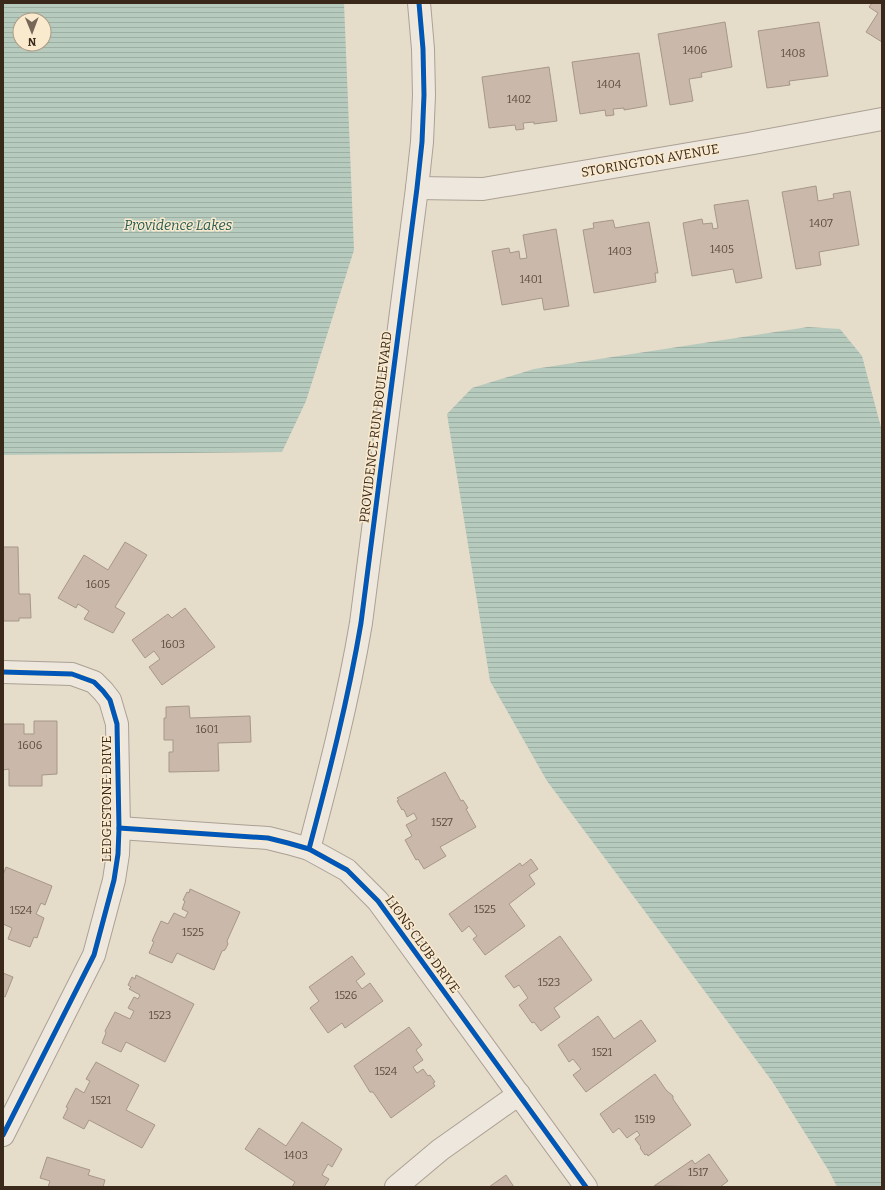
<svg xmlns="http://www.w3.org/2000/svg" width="885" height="1190" font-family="Bitter,serif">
  <defs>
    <pattern id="water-rules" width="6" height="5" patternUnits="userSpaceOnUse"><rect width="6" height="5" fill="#b6cabd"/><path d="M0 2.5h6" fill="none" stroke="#9daea2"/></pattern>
  </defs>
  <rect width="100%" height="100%" fill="#e6dcca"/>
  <!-- water -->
  <g fill="url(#water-rules)" fill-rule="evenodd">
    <path d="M3,3H344L354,250L306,401L282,452L3,455ZM20,20H44V44H20Z"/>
    <path d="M808,327L840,329L862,356L882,431V1187H837L829,1171L772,1081L547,781L490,681L447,414L472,388L534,369Z"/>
  </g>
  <!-- building -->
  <g fill="#cab9aa" stroke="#a69789">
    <path d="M872,3H882V42L866,32L878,13L869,7Z"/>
    <path d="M725,22L732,67L701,73L702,77L689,79L693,101L670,105L658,34Z"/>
    <path d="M819,22L828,76L789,81L790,85L767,88L758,31Z"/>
    <path d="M639,53L647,106L624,110V108L613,109L614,115L606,116L605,110L580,114L572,62Z"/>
    <path d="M549,67L557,121L534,124V122L523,123L524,129L516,130L515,125L489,128L482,77Z"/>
    <path d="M816,186L818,201L834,198L833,194L850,191L859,245L819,252L821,265L796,269L782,192Z"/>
    <path d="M748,200L762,278L736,283L733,269L692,276L683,223L702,219L703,224L712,223L713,229L718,228L714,205Z"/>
    <path d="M613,220L615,228L649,222L658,273H655L656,282L594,293L583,230L594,228L593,223Z"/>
    <path d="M556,229L569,306L544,310L542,298L502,305L492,251L509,248L510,253L519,251L520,259L527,258L523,235Z"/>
    <path d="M125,542L147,555L115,607L125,613L113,633L84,619L89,611L78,604L76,608L58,598L84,555L108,570Z"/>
    <path d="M3,547H18L19,594H30L31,618H19V621H3Z"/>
    <path d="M185,608L215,647L162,685L149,667L160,659L154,651L145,658L132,640L168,614L172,618Z"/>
    <path d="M189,706L190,718L250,716L251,742L218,743L219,771L169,772V752H173V740H164V718H166V707Z"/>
    <path d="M34,721H57V774L42,775V786H9V769L3,770V724H24V734H34Z"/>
    <path d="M445,772L461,801L463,800L468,808L466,809L476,827L440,847L446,856L424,869L418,859L416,860L405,840L412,836L406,825L417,819L414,813L407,817L405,812L403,809L402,810L397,801L399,800L397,798Z"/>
    <path d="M531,859L538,869L529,875L535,884L509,904L525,926L485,955L473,939L477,936L469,926L462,932L449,914L520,863L522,866Z"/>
    <path d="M6,867L52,886L45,905L41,903L36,914L44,918L37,938L34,937L30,947L8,939L12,928L3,924V875Z"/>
    <path d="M190,889L240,912L227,941L228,944L225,950L222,951L214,970L177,953L172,963L149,953L154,942L152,941L161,921L168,924L174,913L185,918L188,912L182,909L185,901L183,900L187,892L189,893Z"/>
    <path d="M560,936L592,980L554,1008L560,1017L541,1031L534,1022L532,1023L519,1005L528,998L519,985L514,988L505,976Z"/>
    <path d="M352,956L365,974L356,981L362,989L370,983L383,1001L345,1028L342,1023L328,1033L310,1008L319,1001L309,987Z"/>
    <path d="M3,973L13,977L5,997L3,996Z"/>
    <path d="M136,975L194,1004L165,1062L126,1042L121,1052L102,1043L106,1033L105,1031L115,1012L130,1019L134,1011L128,1008L134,997L138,999L140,995L129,989L131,987L128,985L132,977L135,979Z"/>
    <path d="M598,1016L614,1039L641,1020L656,1041L586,1092L573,1075L581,1069L573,1059L569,1062L558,1045Z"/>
    <path d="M409,1027L422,1045L416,1050L423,1060L413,1067L417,1073L423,1069L428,1076L430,1075L435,1082L433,1083L435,1086L391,1118L373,1092H370L354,1066Z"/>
    <path d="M96,1062L139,1085L126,1110L155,1125L142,1148L89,1120L84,1129L63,1118L68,1108L66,1107L76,1088L84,1093L90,1081L86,1079Z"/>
    <path d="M655,1074L666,1090L673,1096V1099L691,1125L648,1156L647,1154L645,1155L640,1148L641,1147L635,1139L640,1135L637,1131L627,1138L619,1128L613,1133L600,1114Z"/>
    <path d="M302,1122L342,1149L332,1167L328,1164L322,1175L329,1179L324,1187H292L295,1182L245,1149L259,1128L286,1146Z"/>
    <path d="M709,1154L728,1181L720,1187L654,1186L692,1160L695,1164Z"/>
    <path d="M47,1157L90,1170L88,1175L105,1180L103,1187H48L50,1181L40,1178Z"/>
    <path d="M506,1175L514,1187H489Z"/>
  </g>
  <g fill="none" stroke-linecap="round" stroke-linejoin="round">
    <defs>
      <g id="minor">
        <path d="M417,188L483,189L748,144L882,119"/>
        <path d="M3,672L72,674L94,682L103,691L110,700L117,724L119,828L118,854L114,880L94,955L3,1135"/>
        <path d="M119,828L268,838L288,843L309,849L347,870L378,901L586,1187"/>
        <path d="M396,1187L440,1150L519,1094"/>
      </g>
      <path id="tertiary" d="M309,849C329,774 348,700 361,623L417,188L422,142L424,95L423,49L419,3"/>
    </defs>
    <!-- minor casing -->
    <use href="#minor" stroke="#aba194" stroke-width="24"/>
    <!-- tertiary casing -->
    <use href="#tertiary" stroke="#aba194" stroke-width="24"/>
    <!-- minor -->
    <use href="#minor" stroke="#ede7dd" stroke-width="22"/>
    <!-- tertiary -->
    <use href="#tertiary" stroke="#ede7dd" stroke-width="22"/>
    <defs>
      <g id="cycleway">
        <path d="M3,672L72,674L94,682L103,691L110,700L117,724L119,828L118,854L114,880L94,955L3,1135"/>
        <path d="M119,828L268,838L288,843L309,849L347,870L378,901L586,1187"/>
        <path d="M309,849C329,774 348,700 361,623L417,188L422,142L424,95L423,49L419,3"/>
      </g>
    </defs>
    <!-- cycleway casing -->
    <use href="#cycleway" stroke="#f9eace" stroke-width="8"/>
    <!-- cycleway -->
    <use href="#cycleway" stroke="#0057b8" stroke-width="5"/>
  </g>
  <g text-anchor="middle" stroke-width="3" stroke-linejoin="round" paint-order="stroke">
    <!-- number labels -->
    <g font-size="11" fill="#5e4c3f">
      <text x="695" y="54">1406</text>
      <text x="793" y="57">1408</text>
      <text x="609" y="88">1404</text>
      <text x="519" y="103">1402</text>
      <text x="821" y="227">1407</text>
      <text x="722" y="253">1405</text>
      <text x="620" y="255">1403</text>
      <text x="531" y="283">1401</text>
      <text x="98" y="588">1605</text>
      <text x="173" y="648">1603</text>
      <text x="207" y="733">1601</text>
      <text x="30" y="749">1606</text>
      <text x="442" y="826">1527</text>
      <text x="485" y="913">1525</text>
      <text x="21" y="914">1524</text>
      <text x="193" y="936">1525</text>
      <text x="549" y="986">1523</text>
      <text x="346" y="999">1526</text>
      <text x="160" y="1019">1523</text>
      <text x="602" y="1056">1521</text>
      <text x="386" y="1075">1524</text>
      <text x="101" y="1104">1521</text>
      <text x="645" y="1123">1519</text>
      <text x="296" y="1159">1403</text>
      <text x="698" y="1176">1517</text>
    </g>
    <!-- street labels -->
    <g font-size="13" fill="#3a281b" stroke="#f9eace">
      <text transform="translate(650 160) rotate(-10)" y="5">STORINGTON AVENUE</text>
      <text transform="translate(375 427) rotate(-83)" y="5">PROVIDENCE RUN BOULEVARD</text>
      <text transform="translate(106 799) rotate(-90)" y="5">LEDGESTONE DRIVE</text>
      <text transform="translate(423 944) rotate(54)" y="5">LIONS CLUB DRIVE</text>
    </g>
    <!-- water labels -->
    <g font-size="14" font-style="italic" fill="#285c55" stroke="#f9eace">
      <text x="178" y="230">Providence Lakes</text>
    </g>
  </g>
  <!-- border -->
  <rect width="885" height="1190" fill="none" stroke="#3a281b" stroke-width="8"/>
  <!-- north arrow -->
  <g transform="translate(32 32) rotate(179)"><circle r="19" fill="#f9eace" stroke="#ad9c86"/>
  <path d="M0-3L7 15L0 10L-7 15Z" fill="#766758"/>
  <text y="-6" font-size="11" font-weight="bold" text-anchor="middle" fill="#3a281b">N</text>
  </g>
</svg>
